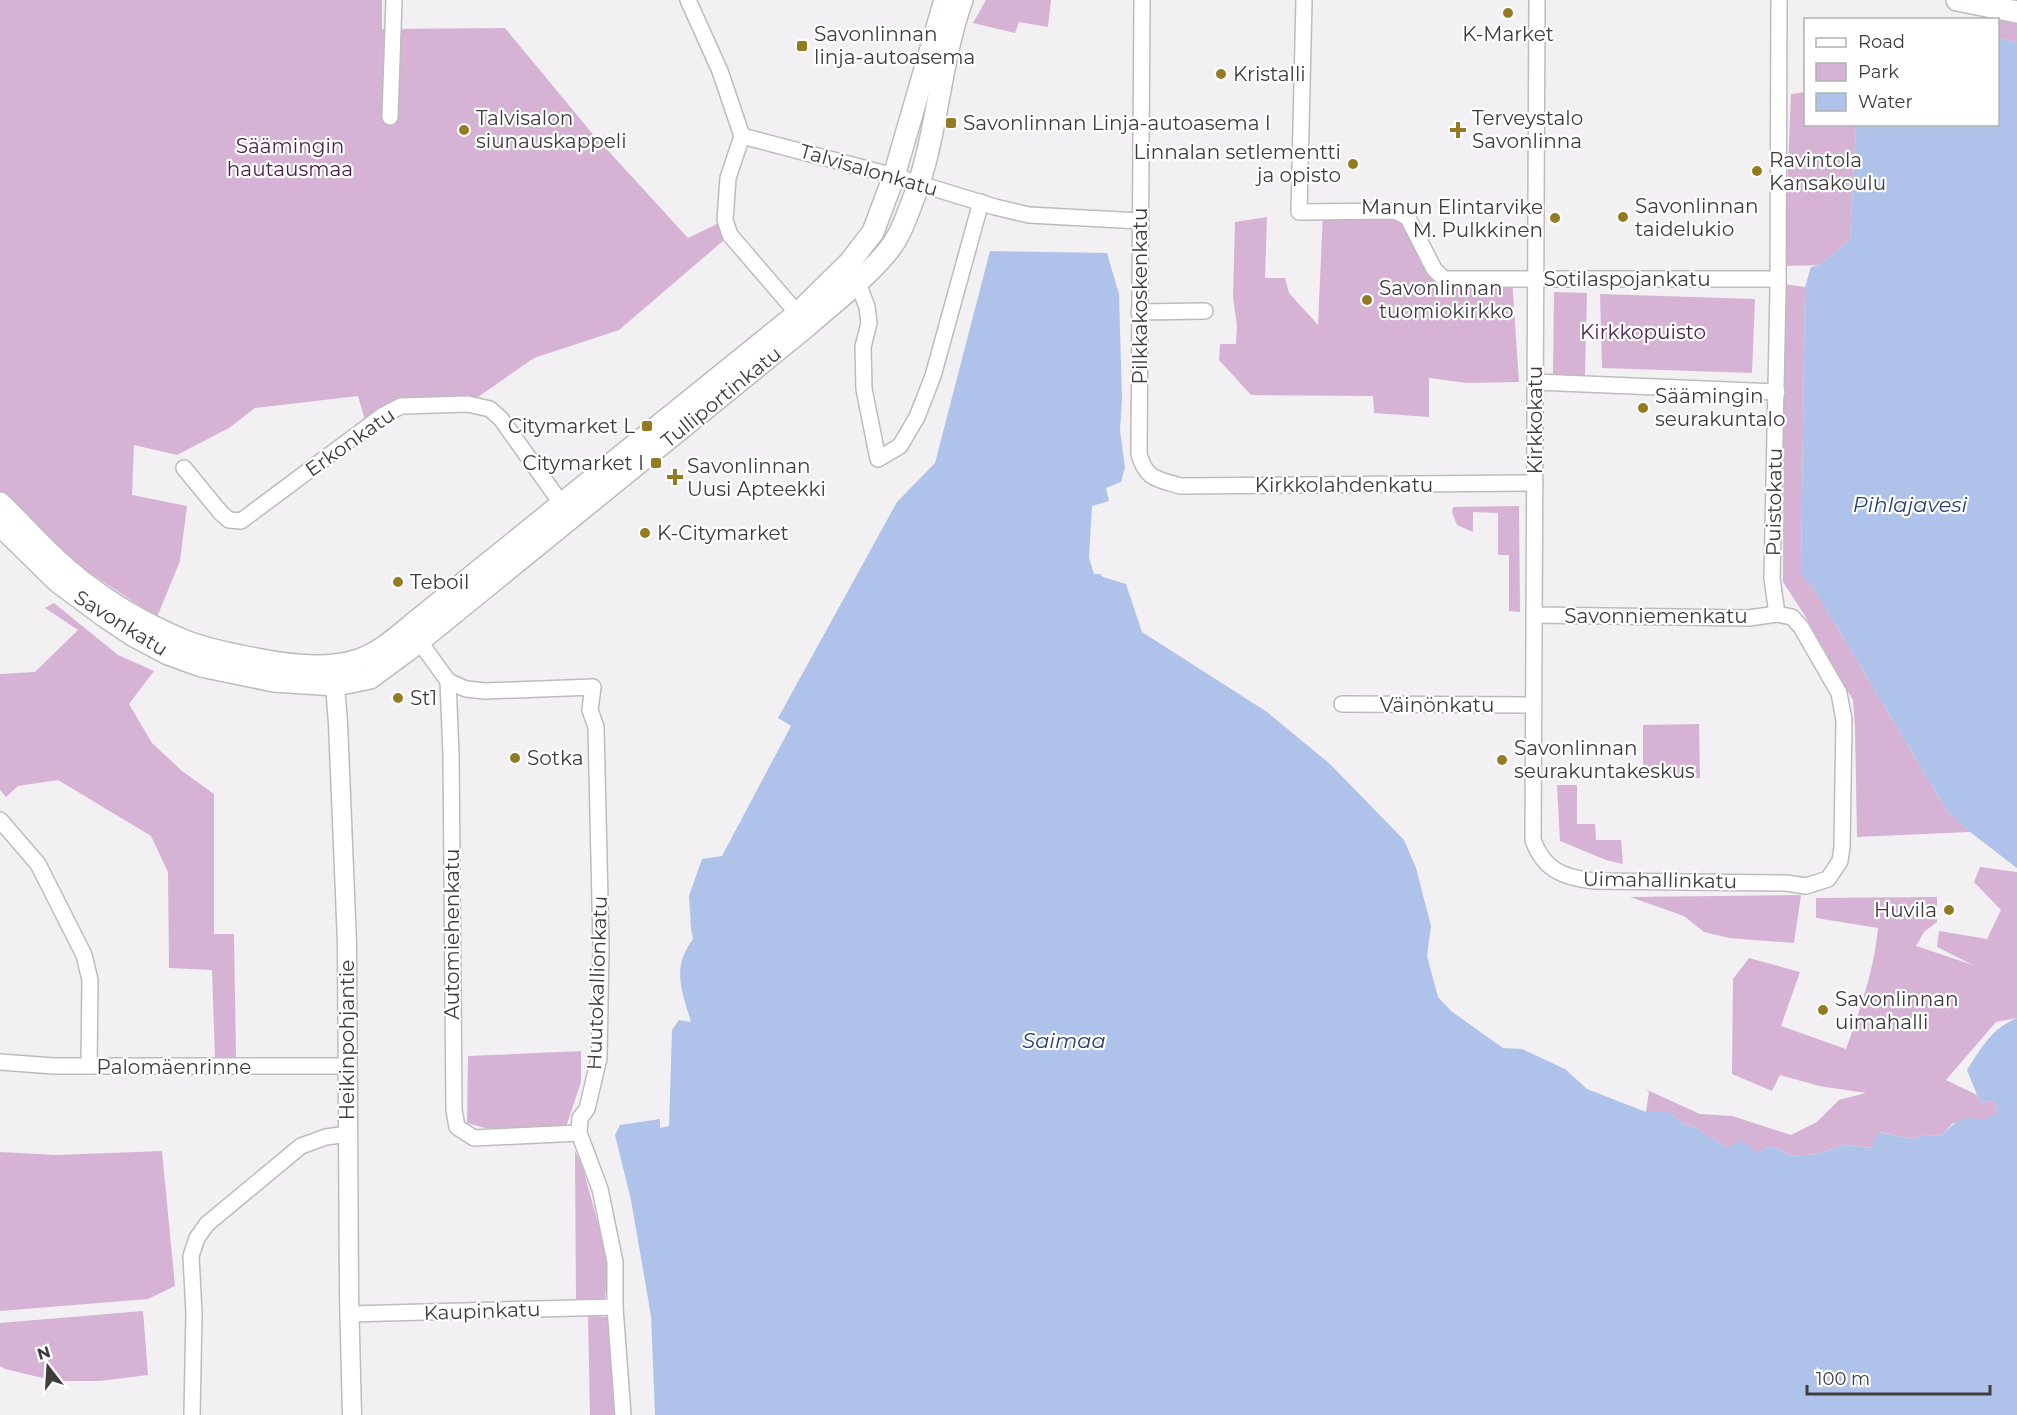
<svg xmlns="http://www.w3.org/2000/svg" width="2017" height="1415" font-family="Montserrat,sans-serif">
  <rect width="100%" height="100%" fill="#f3f0f3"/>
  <!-- green -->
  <g fill="#d6b3d4">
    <path d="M0,0H382V29L505,28L591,132L688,238L725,220L730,235L619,330L534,358L468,404L401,406L367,427L358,396L255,408L229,428L177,455L134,445L132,495L187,506L180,561L157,617L67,558L0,493Z"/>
    <path d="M986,0H1051L1048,27L1019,22L1015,33L973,23Z"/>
    <path d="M1990,0H2017V43L1998,38V20H1986Z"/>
    <path d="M1805,92L1806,124L1856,125L1850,240L1819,265L1784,266L1791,94Z"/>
    <path d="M1395,211L1444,279H1512L1519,382L1466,383L1429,378V417L1374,413L1373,396L1251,395L1219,360L1220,344H1236L1237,325L1233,298L1235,222L1267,217L1265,278H1285L1289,293L1318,325L1323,212Z"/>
    <path d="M1784,284L1805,287L1801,572L1819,597L1946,809L1970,832L1857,837L1855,728L1853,700L1805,616L1783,582Z"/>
    <path d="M1554,292L1587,293L1585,375H1553Z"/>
    <path d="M1600,294L1755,299L1752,373L1602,368Z"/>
    <path d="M1519,506L1520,612L1509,611V555H1498V513L1473,512V532L1457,525L1452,512L1453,507Z"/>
    <path d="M54,603L118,655L154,671L129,704L152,743L182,771L214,794V934H234L236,1057L215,1059L212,970L169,968L168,872L151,836L58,780L18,786L6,797L0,790V674L35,672L78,630L45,608Z"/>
    <path d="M1699,724L1700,778L1647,779L1643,764V725Z"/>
    <path d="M1557,785H1577V824H1595L1596,840H1621L1623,864L1606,860L1560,841Z"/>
    <path d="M1980,867L2017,872V1018L1996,1022L1946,1080L1977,1095L1982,1103L1995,1100L1997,1113L1985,1121L1968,1118L1952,1124L1941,1136L1925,1135L1912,1139L1880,1132L1872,1148L1845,1145L1816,1154L1793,1156L1770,1146L1757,1153L1727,1148L1695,1127L1684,1124L1669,1112H1646L1649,1092L1645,1089L1700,1114L1732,1116L1791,1135L1817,1122L1839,1100L1866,1093L1819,1086L1780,1075L1772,1091L1732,1074L1733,979L1749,958L1800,972L1781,1026L1846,1049C1860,1009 1874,971 1878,928L1816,918V898L1937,897V922L1924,932L1916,946L1973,965L1937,947L1939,931L1987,939L2001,910L1974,882Z"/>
    <path d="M1801,895L1794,943L1729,938L1704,932L1684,916L1630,897Z"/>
    <path d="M581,1051V1082L565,1130L485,1128L467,1123L468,1056Z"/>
    <path d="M162,1151L175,1286L148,1299L0,1311V1152L57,1155Z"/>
    <path d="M575,1151L582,1165L608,1260L605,1301H576Z"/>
    <path d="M143,1311L148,1375L100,1381H55L5,1369L0,1366V1323Z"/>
    <path d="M588,1316L608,1317L614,1415H590Z"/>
  </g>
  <!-- water -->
  <g fill="#afc2ea">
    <path d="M1998,38L2017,43V868L1970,832L1946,809L1819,597L1801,572L1805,287L1811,267L1819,265L1850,240L1856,125L1998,124Z"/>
    <path d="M990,251L1107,253L1119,294L1122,399L1120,430L1125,468L1121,482L1106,488L1109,501L1092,506L1089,558L1094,574H1100L1103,577L1126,584L1142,632L1267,712L1330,764L1404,840L1416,868L1431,926L1427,956L1438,997L1451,1011L1503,1048L1522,1049L1565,1069L1587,1089L1646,1112H1669L1684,1124L1695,1127L1727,1148L1742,1140L1757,1153L1770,1146L1793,1156L1816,1154L1845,1145L1871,1148L1879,1132L1912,1139L1925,1135L1941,1136C1949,1128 1957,1119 1969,1118C1986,1118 1980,1123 1997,1113L1995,1100L1982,1103L1977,1095L1967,1070C1981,1048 1992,1028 2017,1018V1415H655L651,1316L631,1200L615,1135L620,1125L660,1119V1128L669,1126L672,1030L679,1020L691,1022C682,991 671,968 693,939L691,928L689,896L702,859L722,856L791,726L778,718L897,502L935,463Z"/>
  </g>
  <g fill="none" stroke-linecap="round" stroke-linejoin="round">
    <defs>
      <g id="minor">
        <path d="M688,0L720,71L742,136L894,176L995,207L1029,215L1140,221"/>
        <path d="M1142,0L1139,454C1146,480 1158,479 1180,486L1535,483"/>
        <path d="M1304,0L1299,212L1395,211L1408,218L1434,269L1444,279H1777"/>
        <path d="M390,117L394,0"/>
        <path d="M742,136L728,178L725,220L730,235L804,321"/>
        <path d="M855,275L867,307L869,323L863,347L864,389L878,459L900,446L917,417L933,376L981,202"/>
        <path d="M1139,312L1205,311"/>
        <path d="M1536,382L1777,392"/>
        <path d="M184,468L221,513L229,520L241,521L382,416L401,406L468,404L490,409L501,419L566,510"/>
        <path d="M1777,614L1772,578L1778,291L1779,0"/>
        <path d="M1534,615L1749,618L1777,614L1792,617L1801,627L1839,693L1844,720L1842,847L1840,861L1828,879L1806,886L1786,883L1595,881C1565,878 1544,871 1533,840L1537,0"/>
        <path d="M414,634L448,681L451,754L454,1110L457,1127L474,1138L579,1133"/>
        <path d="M448,681L466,689L485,691L593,687L590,710L596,727L601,946L599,1058L587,1109L580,1118L579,1133L600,1189L615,1262V1307L623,1415"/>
        <path d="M1342,704L1533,705"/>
        <path d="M0,820L38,864L84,955L90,980L89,1066"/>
        <path d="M0,1062L54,1066H349"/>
        <path d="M349,1314L615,1307"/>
        <path d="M192,1415L194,1313L191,1256L197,1238L207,1224L301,1146L326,1137L347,1134"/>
      </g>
      <path id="tertiary" d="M334,673L338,723L347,943L349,1295L352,1415"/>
      <g id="secondary">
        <path d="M1957,0L2017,12"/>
        <path d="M0,503C23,525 44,550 68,570C102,599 144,624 185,641C207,650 232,654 256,659C286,665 325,670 355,661C380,654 400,634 419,619L797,314L850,262L873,232L894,176L945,0"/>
        <path d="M0,525L57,581L104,616L134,636L168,654L201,666L274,681L336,685L370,678L412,647L807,326C834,302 870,275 891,247C900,235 906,219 911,205C938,140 938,67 962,0"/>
      </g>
    </defs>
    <!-- minor casing -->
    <use href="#minor" stroke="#bebbbe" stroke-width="18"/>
    <!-- tertiary casing -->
    <use href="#tertiary" stroke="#bebbbe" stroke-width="21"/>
    <!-- secondary casing -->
    <use href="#secondary" stroke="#bebbbe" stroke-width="24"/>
    <!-- minor -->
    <use href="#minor" stroke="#fff" stroke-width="15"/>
    <!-- tertiary -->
    <use href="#tertiary" stroke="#fff" stroke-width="18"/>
    <!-- secondary -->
    <use href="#secondary" stroke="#fff" stroke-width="21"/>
  </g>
  <!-- markers -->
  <g fill="#947b22" stroke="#fff" stroke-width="2">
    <circle cx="1508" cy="13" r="6"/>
    <rect x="796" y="40" width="12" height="12" rx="3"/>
    <circle cx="1221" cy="74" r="6"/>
    <rect x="945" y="117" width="12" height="12" rx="3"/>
    <circle cx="464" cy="130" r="6"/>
    <path d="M1455 121h6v6h6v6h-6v6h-6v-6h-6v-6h6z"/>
    <circle cx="1353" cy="164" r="6"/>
    <circle cx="1757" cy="171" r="6"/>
    <circle cx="1623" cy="217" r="6"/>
    <circle cx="1555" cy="218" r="6"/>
    <circle cx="1367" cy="300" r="6"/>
    <circle cx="1643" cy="408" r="6"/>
    <rect x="641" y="420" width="12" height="12" rx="3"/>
    <rect x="650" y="457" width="12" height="12" rx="3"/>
    <path d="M672 468h6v6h6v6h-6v6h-6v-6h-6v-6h6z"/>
    <circle cx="645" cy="533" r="6"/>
    <circle cx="398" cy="582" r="6"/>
    <circle cx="398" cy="698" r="6"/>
    <circle cx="515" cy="758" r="6"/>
    <circle cx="1502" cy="760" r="6"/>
    <circle cx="1949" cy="910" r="6"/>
    <circle cx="1823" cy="1010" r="6"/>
  </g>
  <g text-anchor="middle" stroke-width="4.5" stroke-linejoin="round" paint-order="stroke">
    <!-- poi labels -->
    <g font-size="20" fill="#3e3c3d" stroke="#fff" text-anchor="start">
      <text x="814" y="41">Savonlinnan<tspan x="814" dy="23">linja-autoasema</tspan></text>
      <text x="1508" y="41" text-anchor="middle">K-Market</text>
      <text x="1233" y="81">Kristalli</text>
      <text x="476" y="125">Talvisalon<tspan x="476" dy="23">siunauskappeli</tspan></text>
      <text x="1472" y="125">Terveystalo<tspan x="1472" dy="23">Savonlinna</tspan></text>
      <text x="963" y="130">Savonlinnan Linja-autoasema I</text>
      <text x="1341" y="159" text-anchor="end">Linnalan setlementti<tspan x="1341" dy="23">ja opisto</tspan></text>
      <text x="1769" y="167">Ravintola<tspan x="1769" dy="23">Kansakoulu</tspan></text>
      <text x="1635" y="213">Savonlinnan<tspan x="1635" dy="23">taidelukio</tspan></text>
      <text x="1543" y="214" text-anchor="end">Manun Elintarvike<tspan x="1543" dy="23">M. Pulkkinen</tspan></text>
      <text x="1379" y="295">Savonlinnan<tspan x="1379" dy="23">tuomiokirkko</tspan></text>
      <text x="1655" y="403">Säämingin<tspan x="1655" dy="23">seurakuntalo</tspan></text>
      <text x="635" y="433" text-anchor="end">Citymarket L</text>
      <text x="644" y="470" text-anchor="end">Citymarket I</text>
      <text x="687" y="473">Savonlinnan<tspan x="687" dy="23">Uusi Apteekki</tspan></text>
      <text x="657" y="540">K-Citymarket</text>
      <text x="410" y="589">Teboil</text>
      <text x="410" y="705">St1</text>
      <text x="1514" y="755">Savonlinnan<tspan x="1514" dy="23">seurakuntakeskus</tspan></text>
      <text x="527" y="765">Sotka</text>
      <text x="1937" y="917" text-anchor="end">Huvila</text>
      <text x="1835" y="1006">Savonlinnan<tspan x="1835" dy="23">uimahalli</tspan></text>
    </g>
    <!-- park labels -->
    <g font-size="20" fill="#4a1e49" stroke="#fff">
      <text x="290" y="153">Säämingin<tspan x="290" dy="23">hautausmaa</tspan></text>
      <text x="1643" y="339">Kirkkopuisto</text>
    </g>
    <!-- street labels -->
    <g font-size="20" fill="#3e3c3d" stroke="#fff">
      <text transform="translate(869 170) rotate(16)" y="7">Talvisalonkatu</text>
      <text x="1627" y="286">Sotilaspojankatu</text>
      <text transform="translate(1140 296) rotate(-90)" y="7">Pilkkakoskenkatu</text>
      <text transform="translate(721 397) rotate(-39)" y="7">Tulliportinkatu</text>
      <text transform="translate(1535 420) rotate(-90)" y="7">Kirkkokatu</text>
      <text transform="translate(350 442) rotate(-35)" y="7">Erkonkatu</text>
      <text x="1344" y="492">Kirkkolahdenkatu</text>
      <text transform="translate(1774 502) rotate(-89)" y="7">Puistokatu</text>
      <text x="1656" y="623">Savonniemenkatu</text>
      <text transform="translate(121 623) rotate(32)" y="7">Savonkatu</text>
      <text x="1437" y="712">Väinönkatu</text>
      <text transform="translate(1660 880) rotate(1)" y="7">Uimahallinkatu</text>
      <text transform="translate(452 934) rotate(-90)" y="7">Automiehenkatu</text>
      <text transform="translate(597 983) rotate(-88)" y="7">Huutokallionkatu</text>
      <text transform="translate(347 1040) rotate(-90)" y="7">Heikinpohjantie</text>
      <text x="174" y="1074">Palomäenrinne</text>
      <text transform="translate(482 1311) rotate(-2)" y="7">Kaupinkatu</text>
    </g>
    <!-- water labels -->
    <g font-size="21" font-style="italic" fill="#2b4174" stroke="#fff">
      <text x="1910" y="512">Pihlajavesi</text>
      <text x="1064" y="1048">Saimaa</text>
    </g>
  </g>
  <!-- legend -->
  <rect x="1804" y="18" width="195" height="108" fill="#ffffff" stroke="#b2b1b1" stroke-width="1.5"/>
  <rect x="1816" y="38" width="30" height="9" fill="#ffffff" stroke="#b2b1b1" stroke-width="1.5"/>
  <text x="1858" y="48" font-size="18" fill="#3e3c3d">Road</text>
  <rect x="1816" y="63" width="30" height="18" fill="#d6b3d4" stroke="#b2b1b1" stroke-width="1.5"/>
  <text x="1858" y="78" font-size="18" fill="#3e3c3d">Park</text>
  <rect x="1816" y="93" width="30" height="18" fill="#afc2ea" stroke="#b2b1b1" stroke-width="1.5"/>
  <text x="1858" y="108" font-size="18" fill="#3e3c3d">Water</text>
  <!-- north arrow -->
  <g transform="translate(48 1367) rotate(343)" stroke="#ffffff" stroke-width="4.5" paint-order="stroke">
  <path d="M0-4.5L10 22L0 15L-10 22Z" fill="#3e3c3d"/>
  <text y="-9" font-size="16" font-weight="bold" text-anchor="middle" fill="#3e3c3d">N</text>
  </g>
  <!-- scale -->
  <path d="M1807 1385v9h183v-9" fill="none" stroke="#3e3c3d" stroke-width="3"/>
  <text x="1816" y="1385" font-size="18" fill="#3e3c3d" stroke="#ffffff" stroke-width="4.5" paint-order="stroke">100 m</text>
</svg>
